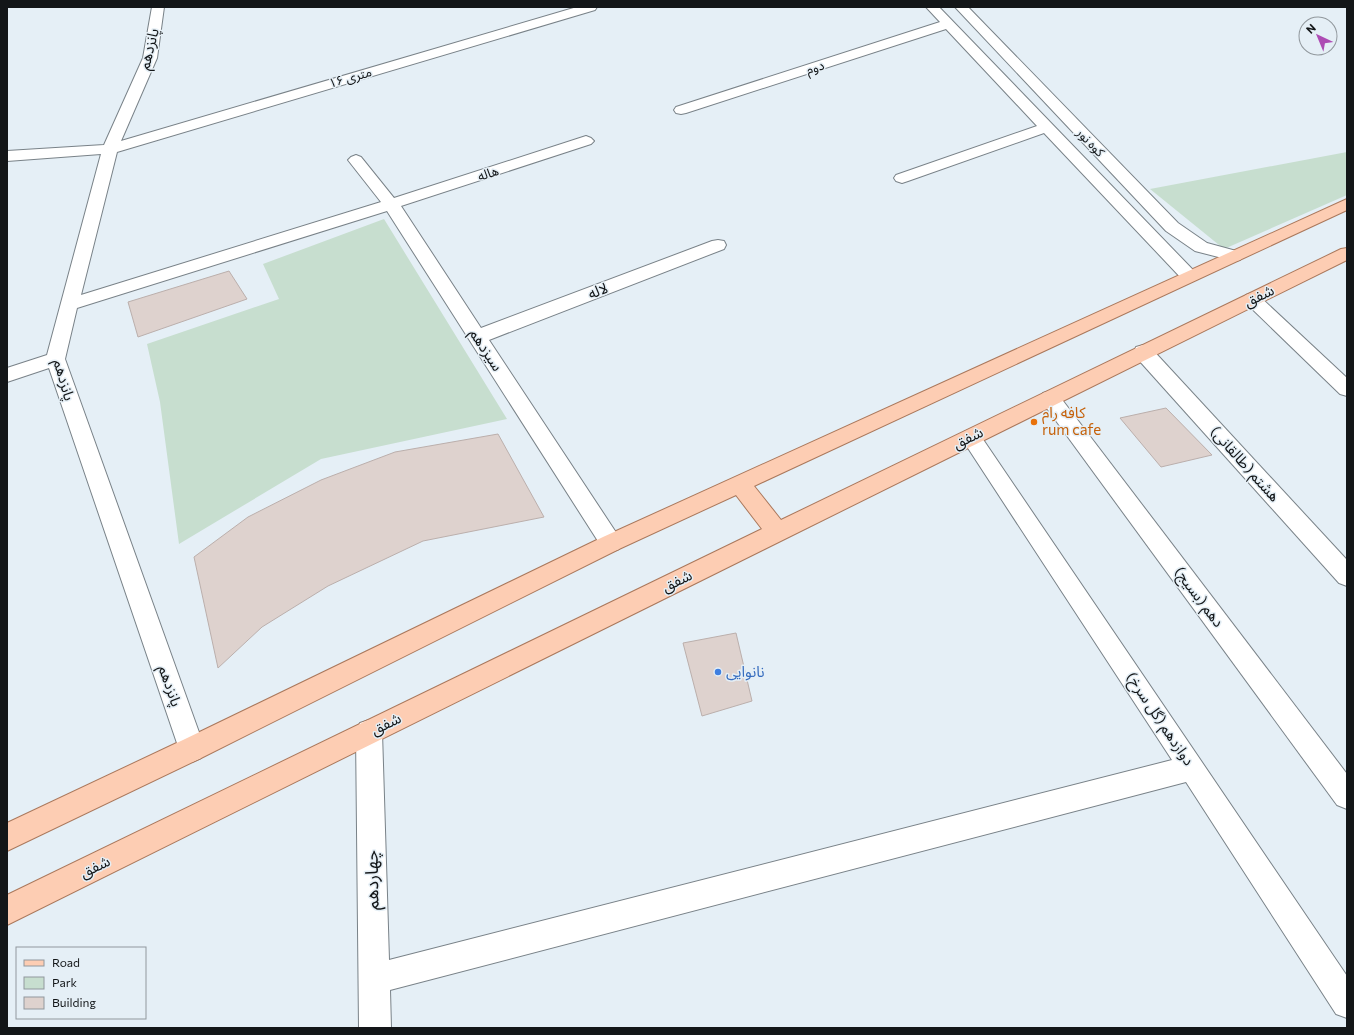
<svg xmlns="http://www.w3.org/2000/svg" width="1354" height="1035" font-family="Commissioner,'Noto Sans Arabic',sans-serif">
  <rect width="100%" height="100%" fill="#e5eff6"/>
  <!-- green -->
  <g fill="#c7decf">
    <path d="M1347,152V195L1224,249L1150,189Z"/>
    <path d="M384,219L507,419L321,459L179,544L160,402L147,344L279,299L263,264Z"/>
  </g>
  <!-- building -->
  <g fill="#ded2ce" stroke="#bbafac">
    <path d="M229,271L247,299L138,337L128,302Z"/>
    <path d="M1166,408L1212,455L1161,467L1120,418Z"/>
    <path d="M498,434L544,517L423,541L328,586L262,627L218,668L194,557L248,517L321,480L395,452Z"/>
    <path d="M736,633L752,701L702,716L683,643Z"/>
  </g>
  <g fill="none" stroke-linecap="round" stroke-linejoin="round">
    <defs>
      <g id="minor">
        <path d="M152,7H164L157,58L121,141L577,7H597L595,10L117,152L81,295L381,202L348,160L351,157L356,155L361,157L394,198L586,136L591,138L594,141L591,144L401,206L481,328L712,241L718,240L724,241L726,245L724,249L489,340L619,537L622,543L619,549L611,552L603,549L387,211L77,308L65,359L205,749L201,758L192,762L183,758L179,749L49,368L7,382V368L47,355L101,154L7,161V151L104,145L143,58Z"/>
        <path d="M926,7H939L1195,272L1198,276L1195,280L1189,282L1183,280L1044,133L908,181L902,183L896,181L894,178L896,175L1037,126L946,29L686,113L681,114L676,113L674,110L676,107L940,22Z"/>
        <path d="M955,7H968L1178,223L1207,243L1240,252L1243,256L1240,260L1234,261L1195,251L1166,231Z"/>
        <path d="M1252,293L1258,295L1347,378V396L1340,394L1246,303L1243,299L1246,295Z"/>
        <path d="M1143,345L1150,347L1347,560V586L1339,583L1136,357L1134,352L1136,347Z"/>
        <path d="M1050,391L1057,393L1347,774V809L1337,805L1043,403L1040,398L1043,393Z"/>
        <path d="M971,429L978,432L1347,976V1018L1336,1014L1186,782L390,990L391,1028H359L356,732L360,723L369,720L378,723L382,732L389,960L1172,760L964,442L961,437L964,432Z"/>
      </g>
      <path id="major" d="M1347,199V210L754,486L781,520L1341,249L1347,248V260L7,925V895L762,529L736,495L619,549L201,758L7,851V823L183,740L603,537Z"/>
    </defs>
    <!-- minor casing -->
    <use href="#minor" stroke="#798288" stroke-width="2"/>
    <!-- major casing -->
    <use href="#major" stroke="#aa785c" stroke-width="2"/>
    <!-- minor -->
    <use href="#minor" fill="#fff" fill-rule="evenodd"/>
    <!-- major -->
    <use href="#major" fill="#fdcdb3" fill-rule="evenodd"/>
  </g>
  <!-- markers -->
  <circle fill="#e8710a" stroke="#e5eff6" stroke-width="1.5" cx="1034" cy="422" r="4"/>
  <circle fill="#3f7fe0" stroke="#e5eff6" stroke-width="1.5" cx="718" cy="672" r="4"/>
  <g text-anchor="middle" stroke-width="3" stroke-linejoin="round" paint-order="stroke">
    <!-- far-street labels -->
    <g font-size="13" fill="#131618" stroke="#e5eff6">
      <text transform="translate(815 67) rotate(-18)" y="5">دوم</text>
      <text transform="translate(350 77) rotate(-16)" y="5">۱۶ متری</text>
      <text transform="translate(1091 142) rotate(46)" y="5">کوه نور</text>
      <text transform="translate(488 173) rotate(-18)" y="5">هاله</text>
    </g>
    <!-- street labels -->
    <g font-size="15" fill="#131618" stroke="#e5eff6">
      <text transform="translate(149 49) rotate(-76)" y="5">پانزدهم</text>
      <text transform="translate(598 291) rotate(-21)" y="5">لاله</text>
      <text transform="translate(1259 296) rotate(-26)" y="5">شفق</text>
      <text transform="translate(486 350) rotate(57)" y="5">سیزدهم</text>
      <text transform="translate(64 380) rotate(74)" y="5">پانزدهم</text>
      <text transform="translate(968 438) rotate(-26)" y="5">شفق</text>
      <text transform="translate(1245 464) rotate(48)" y="5">هشتم (طالقانی)</text>
      <text transform="translate(677 581) rotate(-26)" y="5">شفق</text>
      <text transform="translate(1199 597) rotate(53)" y="5">دهم (بسیج)</text>
      <text transform="translate(170 686) rotate(71)" y="5">پانزدهم</text>
      <text transform="translate(1160 719) rotate(56)" y="5">دوازدهم (گل سرخ)</text>
      <text transform="translate(386 724) rotate(-26)" y="5">شفق</text>
      <text transform="translate(95 867) rotate(-26)" y="5">شفق</text>
    </g>
    <!-- food labels -->
    <g font-size="15" fill="#c56008" stroke="#e5eff6" text-anchor="start">
      <text x="1042" y="418">کافه رام<tspan x="1042" dy="17">rum cafe</tspan></text>
    </g>
    <!-- shop labels -->
    <g font-size="15" fill="#366cbe" stroke="#e5eff6" text-anchor="start">
      <text x="726" y="677">نانوایی</text>
    </g>
    <!-- near-street labels -->
    <g font-size="18" fill="#131618" stroke="#e5eff6">
      <text transform="translate(372 880) rotate(-91)" y="6">چهاردهم</text>
    </g>
  </g>
  <!-- border -->
  <rect width="1354" height="1035" fill="none" stroke="#131618" stroke-width="16"/>
  <!-- legend -->
  <rect x="16" y="947" width="130" height="72" fill="#e5eff6" stroke="#91989d"/>
  <rect x="24" y="960" width="20" height="6" fill="#fdcdb3" stroke="#91989d"/>
  <text x="52" y="967" font-size="12" fill="#131618">Road</text>
  <rect x="24" y="977" width="20" height="12" fill="#c7decf" stroke="#91989d"/>
  <text x="52" y="987" font-size="12" fill="#131618">Park</text>
  <rect x="24" y="997" width="20" height="12" fill="#ded2ce" stroke="#91989d"/>
  <text x="52" y="1007" font-size="12" fill="#131618">Building</text>
  <!-- north arrow -->
  <g transform="translate(1318 36) rotate(316)"><circle r="19" fill="#e5eff6" stroke="#91989d"/>
  <path d="M0-3L7 15L0 10L-7 15Z" fill="#ad4cb4"/>
  <text y="-6" font-size="11" font-weight="bold" text-anchor="middle" fill="#131618">N</text>
  </g>
</svg>
